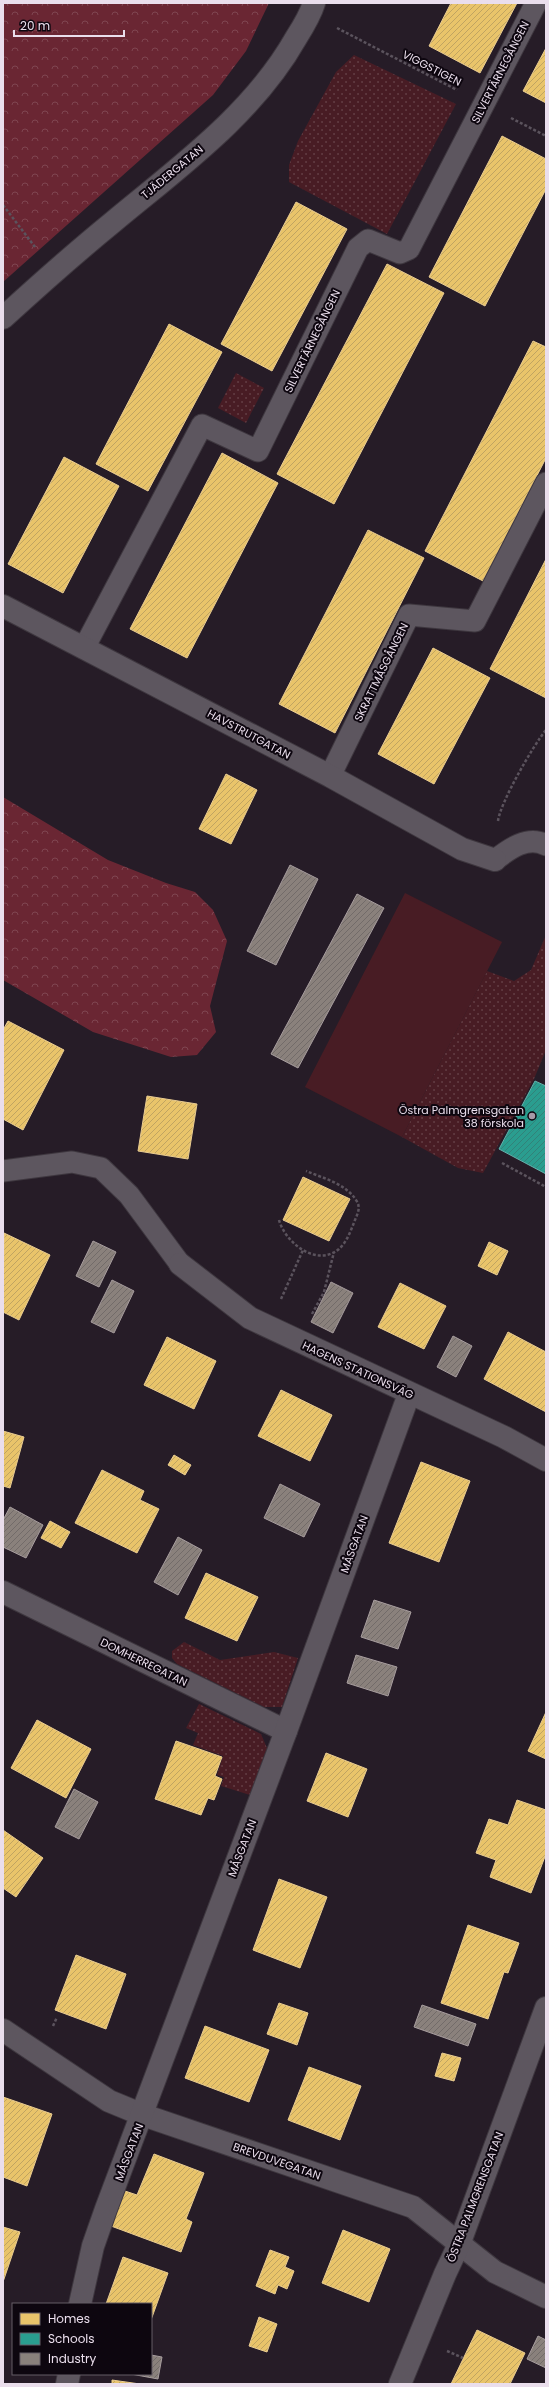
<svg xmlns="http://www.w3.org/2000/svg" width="549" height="2387" font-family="Poppins,sans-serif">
  <defs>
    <pattern id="grass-dots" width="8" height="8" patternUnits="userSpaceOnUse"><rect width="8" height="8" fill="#481c24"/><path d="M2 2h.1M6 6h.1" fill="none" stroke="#633d44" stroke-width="1.8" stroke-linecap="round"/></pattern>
    <pattern id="forest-crowns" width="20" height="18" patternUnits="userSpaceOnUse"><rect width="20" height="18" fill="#6a2633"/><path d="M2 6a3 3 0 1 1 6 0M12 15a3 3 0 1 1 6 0" fill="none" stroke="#7f4551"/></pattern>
    <pattern id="homes-hatch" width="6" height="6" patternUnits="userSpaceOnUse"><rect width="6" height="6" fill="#e9c46a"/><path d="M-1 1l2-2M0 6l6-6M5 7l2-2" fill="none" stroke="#c0a461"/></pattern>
    <pattern id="schools-hatch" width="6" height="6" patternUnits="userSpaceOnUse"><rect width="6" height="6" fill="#2a9d8f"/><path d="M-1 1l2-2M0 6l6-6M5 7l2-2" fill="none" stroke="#328279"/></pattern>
    <pattern id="industry-hatch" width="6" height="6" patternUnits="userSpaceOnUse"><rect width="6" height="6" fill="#8a817c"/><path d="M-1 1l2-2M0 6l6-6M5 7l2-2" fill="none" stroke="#726b69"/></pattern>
  </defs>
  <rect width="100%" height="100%" fill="#261c27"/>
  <!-- grass -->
  <g fill="url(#grass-dots)">
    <path d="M354,55L456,104L387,234L289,182V165L298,141L336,72Z"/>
    <path d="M236,373L264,388L246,423L218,408Z"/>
    <path d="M546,935V1050L534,1079L483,1173L458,1168L402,1137L487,971L514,981L531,970Z"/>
    <path d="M184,1642L220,1660L274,1652L298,1658L282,1707H264L177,1664L172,1658V1651Z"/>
    <path d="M199,1704L261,1734L267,1748L250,1795L221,1786L224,1777L217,1775L223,1756L193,1745L198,1733L186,1728Z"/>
  </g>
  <!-- forest -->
  <g fill="url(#forest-crowns)">
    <path d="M3,3H269L246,51L213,95L3,282Z"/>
    <path d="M3,797L108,860L166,883L195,892L213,910L227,941L210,1006L216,1032L197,1055L171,1057L93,1032L3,980Z"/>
  </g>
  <!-- garden -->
  <path fill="#481c24" d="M405,893L502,942L402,1137L305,1087Z"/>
  <!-- homes -->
  <g fill="url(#homes-hatch)" stroke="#e9cc91">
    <path d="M451,3H517L480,73L429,46Z"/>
    <path d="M546,48V103L523,91Z"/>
    <path d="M502,136L546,159V189L485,306L429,277Z"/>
    <path d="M296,202L347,229L272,371L221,344Z"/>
    <path d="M387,264L444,293L334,504L277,474Z"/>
    <path d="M169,324L222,352L148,491L96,464Z"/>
    <path d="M533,341L546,347V458L483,581L425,551Z"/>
    <path d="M222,453L278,483L187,658L130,629Z"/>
    <path d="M64,457L119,486L63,593L8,564Z"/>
    <path d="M368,530L424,558L335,733L279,704Z"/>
    <path d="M546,559V698L490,669Z"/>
    <path d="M433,648L490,678L434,784L378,754Z"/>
    <path d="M226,774L257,790L231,844L199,829Z"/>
    <path d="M8,1021L64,1050L23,1130L3,1119V1030Z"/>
    <path d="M147,1096L197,1104L188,1159L138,1151Z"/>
    <path d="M303,1177L350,1199L329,1241L283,1220Z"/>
    <path d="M4,1233L50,1255L19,1320L3,1312Z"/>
    <path d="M489,1242L508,1251L497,1275L478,1266Z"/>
    <path d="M400,1283L446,1306L424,1349L378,1327Z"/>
    <path d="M508,1332L546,1352V1412L484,1379Z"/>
    <path d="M167,1337L216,1361L194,1409L144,1385Z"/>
    <path d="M281,1390L332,1415L310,1461L258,1436Z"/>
    <path d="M3,1431L24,1437L10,1488L3,1486Z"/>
    <path d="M174,1455L191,1465L185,1475L168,1465Z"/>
    <path d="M421,1462L470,1481L439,1562L389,1543Z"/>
    <path d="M102,1470L144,1491L140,1500L159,1509L137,1553L75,1523Z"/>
    <path d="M50,1521L70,1532L61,1548L41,1538Z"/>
    <path d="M206,1573L258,1597L237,1641L185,1618Z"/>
    <path d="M546,1712V1759L528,1751Z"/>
    <path d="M37,1720L91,1749L66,1798L11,1768Z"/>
    <path d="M176,1741L222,1757L215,1776L222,1779L219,1787L214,1800L208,1798L201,1815L155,1799Z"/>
    <path d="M326,1753L367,1769L348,1817L307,1801Z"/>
    <path d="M517,1800L546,1810V1854L531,1893L490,1877L496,1860L476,1853L489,1819L508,1825Z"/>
    <path d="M3,1830L43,1858L16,1897L3,1888Z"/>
    <path d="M279,1879L327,1897L300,1968L253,1950Z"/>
    <path d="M468,1925L519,1943L508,1973L504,1972L488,2019L441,2003Z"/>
    <path d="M76,1955L126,1974L106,2029L55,2010Z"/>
    <path d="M279,2003L308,2013L297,2045L267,2034Z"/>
    <path d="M205,2026L269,2050L249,2102L185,2078Z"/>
    <path d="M442,2053L461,2058L454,2081L435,2076Z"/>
    <path d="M309,2067L361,2086L340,2140L288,2120Z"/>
    <path d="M3,2097L52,2114L27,2186L3,2177Z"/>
    <path d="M154,2154L204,2173L186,2219L192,2222L181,2252L111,2226L125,2191L137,2195Z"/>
    <path d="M3,2227L20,2232L3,2282Z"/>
    <path d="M343,2230L390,2249L369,2302L322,2283Z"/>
    <path d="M270,2250L289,2257L285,2267L294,2271L287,2289L278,2285L275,2294L256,2286Z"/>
    <path d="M123,2257L168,2273L151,2320V2304H106Z"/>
    <path d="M259,2317L277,2324L267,2352L249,2346Z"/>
    <path d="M477,2330L525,2353L510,2384H451Z"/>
    <path d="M112,2380L140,2384H112Z"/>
  </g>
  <!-- schools -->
  <path fill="url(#schools-hatch)" stroke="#64b0ab" d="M535,1081L546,1086V1174L499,1149Z"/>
  <!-- industry -->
  <g fill="url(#industry-hatch)" stroke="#a79d9e">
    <path d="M290,865L318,879L276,965L247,951Z"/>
    <path d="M357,894L384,908L298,1068L271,1054Z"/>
    <path d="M93,1241L116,1252L99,1287L76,1276Z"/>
    <path d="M112,1280L134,1291L114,1333L91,1322Z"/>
    <path d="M331,1282L353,1293L333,1333L311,1322Z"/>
    <path d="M453,1336L472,1346L456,1377L437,1367Z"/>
    <path d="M280,1484L320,1504L304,1537L264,1518Z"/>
    <path d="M10,1507L43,1525L26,1558L3,1547V1520Z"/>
    <path d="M178,1537L202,1550L178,1595L154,1582Z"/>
    <path d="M374,1600L411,1612L398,1649L361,1637Z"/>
    <path d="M356,1655L397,1667L388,1696L347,1683Z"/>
    <path d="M74,1789L98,1802L79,1839L55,1827Z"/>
    <path d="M422,2005L476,2024L468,2046L414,2027Z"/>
    <path d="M538,2336L546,2340V2368L527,2359Z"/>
    <path d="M151,2355L162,2357L158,2379L131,2374H151Z"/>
  </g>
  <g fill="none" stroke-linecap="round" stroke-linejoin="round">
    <defs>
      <g id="service">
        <path d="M84,648L202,425L258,451L358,248L368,240L400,253L409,249L536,3"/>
        <path d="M330,776L409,615L475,621L546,483"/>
        <path d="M495,860C509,849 528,835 546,845"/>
        <path d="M3,1171L72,1162L101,1168L129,1195L180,1264"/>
      </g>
      <g id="minor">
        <path d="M3,318C39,285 75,253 113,222C179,167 253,114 296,38C303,27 310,16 314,3"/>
        <path d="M3,606L330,776L462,849L495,860"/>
        <path d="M180,1264L250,1318L504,1437L546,1460"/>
        <path d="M3,1592L286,1731"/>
        <path d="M3,2030L109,2101L143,2115L413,2207L495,2272L546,2297"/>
        <path d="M80,2304L93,2246L106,2209L286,1731L409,1394"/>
        <path d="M67,2384L69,2374"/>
        <path d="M400,2384L445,2274L460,2242L546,2008"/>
      </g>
    </defs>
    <!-- service casing -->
    <use href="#service" stroke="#3e373f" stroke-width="23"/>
    <!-- minor casing -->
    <use href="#minor" stroke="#3e373f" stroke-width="24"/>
    <!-- path -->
    <g stroke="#5b535d" stroke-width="2.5" stroke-dasharray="3 2" stroke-linecap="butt">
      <path d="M337,28L457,90"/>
      <path d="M511,118L546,136"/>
      <path d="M3,205L35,247"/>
      <path d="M498,821C500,803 534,744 546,730"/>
      <path d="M502,1163L546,1187"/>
      <path d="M279,1220C285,1242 316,1268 339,1249C347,1242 351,1230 355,1220C358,1213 361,1207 356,1200C346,1184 323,1178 306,1171"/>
      <path d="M281,1299L303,1250"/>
      <path d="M312,1314L324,1292L334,1252"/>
      <path d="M53,2026L57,2017"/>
      <path d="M447,2351L463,2358"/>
    </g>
    <!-- service -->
    <use href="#service" stroke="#5d565f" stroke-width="21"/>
    <!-- minor -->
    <use href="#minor" stroke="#5d565f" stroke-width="22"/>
  </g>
  <!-- markers -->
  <circle fill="#a59aa7" stroke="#0d060f" stroke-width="1.5" cx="532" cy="1116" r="4"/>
  <g text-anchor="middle" stroke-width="4" stroke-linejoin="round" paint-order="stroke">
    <!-- street labels -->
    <g font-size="11" fill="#eadeec" stroke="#0d060f">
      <text transform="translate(432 68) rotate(27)" y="4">VIGGSTIGEN</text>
      <text transform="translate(500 72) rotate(-63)" y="4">SILVERTÄRNEGÅNGEN</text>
      <text transform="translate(172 172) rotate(-40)" y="4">TJÄDERGATAN</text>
      <text transform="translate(312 341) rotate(-64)" y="4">SILVERTÄRNEGÅNGEN</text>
      <text transform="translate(381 672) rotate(-64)" y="4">SKRATTMÅSGÅNGEN</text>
      <text transform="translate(249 734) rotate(28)" y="4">HAVSTRUTGATAN</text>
      <text transform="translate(358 1370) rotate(25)" y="4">HAGENS STATIONSVÄG</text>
      <text transform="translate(354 1544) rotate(-70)" y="4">MÅSGATAN</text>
      <text transform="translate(144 1662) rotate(26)" y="4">DOMHERREGATAN</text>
      <text transform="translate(242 1848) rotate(-69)" y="4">MÅSGATAN</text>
      <text transform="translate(129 2152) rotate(-69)" y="4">MÅSGATAN</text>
      <text transform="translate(277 2161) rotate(19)" y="4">BREVDUVEGATAN</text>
      <text transform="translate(475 2197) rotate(-69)" y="4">ÖSTRA PALMGRENSGATAN</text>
    </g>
    <!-- poi labels -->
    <g font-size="11" fill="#eadeec" stroke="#0d060f" text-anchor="end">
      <text x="524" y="1114">Östra Palmgrensgatan<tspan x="524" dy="13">38 förskola</tspan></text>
    </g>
  </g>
  <!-- border -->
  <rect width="549" height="2387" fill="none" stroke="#eadeec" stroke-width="8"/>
  <!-- legend -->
  <rect x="12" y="2303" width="140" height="72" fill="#0d060f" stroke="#655c67"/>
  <rect x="20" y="2313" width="20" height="12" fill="#e9c46a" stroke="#655c67"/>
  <text x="48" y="2323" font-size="12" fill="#eadeec">Homes</text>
  <rect x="20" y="2333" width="20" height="12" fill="#2a9d8f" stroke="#655c67"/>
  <text x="48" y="2343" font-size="12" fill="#eadeec">Schools</text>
  <rect x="20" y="2353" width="20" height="12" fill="#8a817c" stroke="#655c67"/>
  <text x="48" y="2363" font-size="12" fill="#eadeec">Industry</text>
  <!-- scale -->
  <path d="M14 30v6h110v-6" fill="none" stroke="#eadeec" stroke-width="2"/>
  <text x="20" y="30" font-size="12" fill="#eadeec" stroke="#0d060f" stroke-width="3" paint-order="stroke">20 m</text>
</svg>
